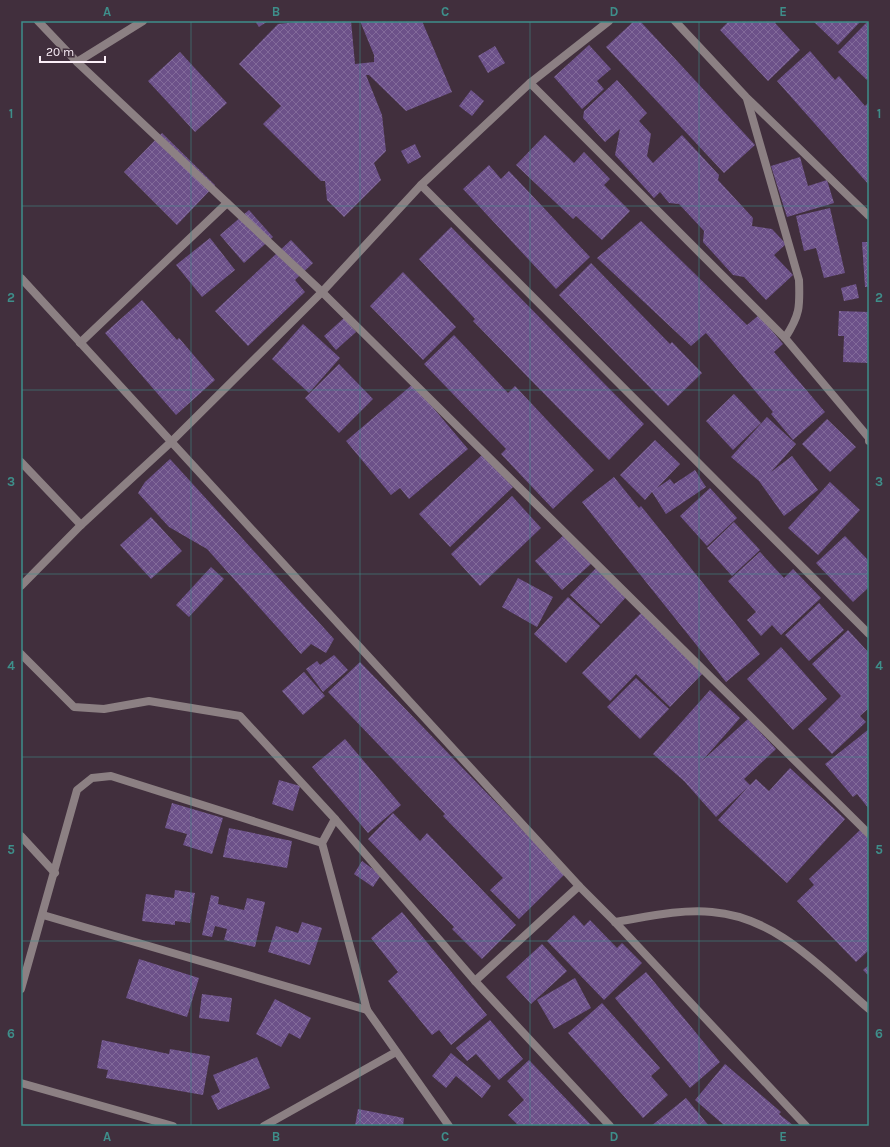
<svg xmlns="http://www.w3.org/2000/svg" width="890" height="1147" font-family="Karla,sans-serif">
  <defs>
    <pattern id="building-cross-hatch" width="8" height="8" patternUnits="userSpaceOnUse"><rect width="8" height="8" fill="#6c5189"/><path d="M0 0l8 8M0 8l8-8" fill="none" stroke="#826a9a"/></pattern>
  </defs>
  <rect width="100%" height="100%" fill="#412f3d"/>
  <!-- building -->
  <g fill="url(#building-cross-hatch)">
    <path d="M255,21H268L259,27Z"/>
    <path d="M306,21H351L355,64L374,62V55L360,21H422L452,92L406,111L369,75H366L382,115L386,151L374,163L381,180L344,217L327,200L325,181H321L263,124L281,106L239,64L278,24Z"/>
    <path d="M634,21H640L755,145L724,173L606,47Z"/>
    <path d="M729,21H777L775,23L800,50L768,81L720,30Z"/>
    <path d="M813,21H861L838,45Z"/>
    <path d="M868,21H869V77L867,80L838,52Z"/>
    <path d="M589,45L611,69L597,81L604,89L582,109L554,77Z"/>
    <path d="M495,46L505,63L488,73L478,56Z"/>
    <path d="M810,51L835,80L839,76L865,106L869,102V185L777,81Z"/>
    <path d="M180,52L227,103L195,132L148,81Z"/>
    <path d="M617,80L647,113L639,121L651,134L647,156L653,163L682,135L719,175L718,180L753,218L752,226L772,229L786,244L774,255L793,275L766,300L744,277L733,275L703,242L704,231L679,204L669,203L660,192L654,198L615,155L620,129L605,142L583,118L584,111Z"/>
    <path d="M471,90L484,101L472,116L459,106Z"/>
    <path d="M162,133L215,185L177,225L124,172Z"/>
    <path d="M545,135L574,163L584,152L610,179L604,185L630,211L602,240L576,216L573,219L516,165Z"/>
    <path d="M415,144L421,157L408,164L401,151Z"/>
    <path d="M800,157L808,186L827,180L834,203L787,217L771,166Z"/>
    <path d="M489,165L501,179L509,171L590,257L556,289L463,189Z"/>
    <path d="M830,208L845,273L824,278L816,248L804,251L796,216Z"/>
    <path d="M249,210L273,237L244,263L220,235Z"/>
    <path d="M641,221L747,325L759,315L783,344L774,352L825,412L793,440L771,414L773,412L706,333L691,346L597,258Z"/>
    <path d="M451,227L644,424L609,460L473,321L475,319L419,259Z"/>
    <path d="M210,238L235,270L202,297L176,265Z"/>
    <path d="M291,240L313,263L295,280L305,292L248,346L215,311Z"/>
    <path d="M862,242H869V287H865Z"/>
    <path d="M591,263L670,344L672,342L702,373L668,406L559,295Z"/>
    <path d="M403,272L456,327L423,360L370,306Z"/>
    <path d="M856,284L859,298L844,301L841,288Z"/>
    <path d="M142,300L177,340L179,338L215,380L176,415L105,333Z"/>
    <path d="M839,311L869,312V363L843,362L844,336H838Z"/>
    <path d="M344,318L356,332L336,350L324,336Z"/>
    <path d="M303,324L340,358L309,393L272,359Z"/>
    <path d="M454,335L508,393L515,386L594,470L553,509L501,454L506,449L424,364Z"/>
    <path d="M339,364L373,399L339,433L305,398Z"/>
    <path d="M413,384L468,449L409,499L400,488L391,495L346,441Z"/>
    <path d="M734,394L761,423L733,450L706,421Z"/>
    <path d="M767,417L796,444L771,472L792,456L818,490L784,516L759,481L731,457Z"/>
    <path d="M827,419L856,447L830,472L802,444Z"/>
    <path d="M655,440L680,464L657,488L670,479L674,484L695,470L706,487L666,514L652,492L645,500L620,475Z"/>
    <path d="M483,454L513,487L450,547L419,514Z"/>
    <path d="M170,459L334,639L326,653L311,644L301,654L207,549L169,527L138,493L145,482Z"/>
    <path d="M614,477L639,508L641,506L760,654L726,682L582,502Z"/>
    <path d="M830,482L860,510L818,555L788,528Z"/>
    <path d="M710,488L737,518L707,546L680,516Z"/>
    <path d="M512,496L541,528L480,586L451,554Z"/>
    <path d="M151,517L182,551L151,579L120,545Z"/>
    <path d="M734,522L760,550L732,576L707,548Z"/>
    <path d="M565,534L592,563L562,590L535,561Z"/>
    <path d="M845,536L869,561V587L853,602L816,563Z"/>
    <path d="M760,552L784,578L793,569L821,598L781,635L772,625L761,636L747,620L756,612L728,581Z"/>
    <path d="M598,566L628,595L601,624L570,595Z"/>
    <path d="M211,567L224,579L189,617L176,605Z"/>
    <path d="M518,578L553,597L537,627L502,607Z"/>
    <path d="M568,597L600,626L566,663L534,634Z"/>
    <path d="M819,603L844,630L809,661L785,635Z"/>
    <path d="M643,611L704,672L670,707L636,674L610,701L582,673Z"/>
    <path d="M848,630L869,653V708L860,716L866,722L832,754L808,729L841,696L812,664Z"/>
    <path d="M781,647L827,699L793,730L747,679Z"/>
    <path d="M334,655L348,670L323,692L306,669L317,661L320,665Z"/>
    <path d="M360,662L565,874L519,919L490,890L503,878L443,816L445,814L328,692Z"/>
    <path d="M304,672L325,696L303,715L282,691Z"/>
    <path d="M636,678L669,709L640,739L607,707Z"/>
    <path d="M710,690L740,718L702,761L748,719L776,749L744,779L750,785L756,779L769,791L790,768L845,819L787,883L718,820L748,787L716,817L684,781L653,754Z"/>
    <path d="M869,729V809L857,794L853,797L825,764Z"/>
    <path d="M345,739L401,805L368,833L312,767Z"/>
    <path d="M279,780L300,786L293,811L272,804Z"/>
    <path d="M172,803L223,818L212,854L183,845L187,834L165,828Z"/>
    <path d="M393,813L420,841L427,833L516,925L482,959L452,929L454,927L368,839Z"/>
    <path d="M229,828L292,841L287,868L223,857Z"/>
    <path d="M860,830L869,839V950L856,962L797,901L814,885L809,879Z"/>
    <path d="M362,861L381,875L373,887L354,874Z"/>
    <path d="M175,890L195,893L190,923L175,921V925L142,921L146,894L174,898Z"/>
    <path d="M211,895L219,897L218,904L244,910L247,898L265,902L255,947L224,940L227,929L215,926L212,937L202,935Z"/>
    <path d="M402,912L487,1015L451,1045L439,1030L432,1035L388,981L398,972L371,938Z"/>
    <path d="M574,915L584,926L590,920L617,948L622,943L642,963L604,1000L547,941Z"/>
    <path d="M302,922L322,928L310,965L268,952L276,926L298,933Z"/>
    <path d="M542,944L567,971L531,1004L506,977Z"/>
    <path d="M139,959L199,978L187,1017L126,998Z"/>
    <path d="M869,965V976L863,970Z"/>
    <path d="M646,972L720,1062L690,1088L615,998Z"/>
    <path d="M575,978L591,1008L554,1029L537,1000Z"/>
    <path d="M202,994L232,998L229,1022L199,1018Z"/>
    <path d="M275,999L311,1018L300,1039L289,1033L281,1047L256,1034Z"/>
    <path d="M602,1003L660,1068L651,1076L668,1095L643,1118L568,1033Z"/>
    <path d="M490,1020L523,1059L499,1080L476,1054L467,1061L456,1048Z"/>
    <path d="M102,1040L169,1054L170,1049L210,1056L203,1095L106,1078L108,1070L97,1068Z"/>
    <path d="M451,1053L491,1086L482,1098L456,1076L446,1088L432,1076Z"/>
    <path d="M257,1057L270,1088L218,1110L211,1096L220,1092L213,1075Z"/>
    <path d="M529,1060L592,1126H519L508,1115L524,1100L507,1081Z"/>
    <path d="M725,1064L781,1112L779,1114L794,1126H725L695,1100Z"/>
    <path d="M686,1098L709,1126H651Z"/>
    <path d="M358,1109L404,1118L403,1126H355Z"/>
  </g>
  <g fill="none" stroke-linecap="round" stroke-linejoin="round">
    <!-- minor -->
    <g stroke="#8c8083" stroke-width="8">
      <path d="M38,21L77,62L322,292L869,834"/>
      <path d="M675,21L746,97L869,216"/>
      <path d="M77,62L143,21"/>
      <path d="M530,83L785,338L869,438"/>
      <path d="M747,99L799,280C800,307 800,315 785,338"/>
      <path d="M421,185L869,634"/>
      <path d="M21,278L579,886L615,922L806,1126"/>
      <path d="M80,343L227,203"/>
      <path d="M21,462L81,525"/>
      <path d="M21,586L81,525L171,442L322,292L421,185L530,83L609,21"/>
      <path d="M21,654L74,707L104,709L149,701L240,716L335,819L475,981L610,1126"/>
      <path d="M335,819L322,843L367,1010L449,1126"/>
      <path d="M21,836L55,873"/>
      <path d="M43,915L367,1010"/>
      <path d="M615,922C646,917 680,909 712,912C777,917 822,969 869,1009"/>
      <path d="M475,981L579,886"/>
      <path d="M21,989L77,790L92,778L111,776L322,843"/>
      <path d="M21,1083L173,1126"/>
      <path d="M264,1126L396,1052"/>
    </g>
    <!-- tertiary -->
    <path stroke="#8c8083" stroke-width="8" d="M869,436V441"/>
  </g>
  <!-- grid -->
  <path fill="none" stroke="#3e8e8a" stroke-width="1" stroke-opacity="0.55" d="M191,21V1126M360,21V1126M530,21V1126M699,21V1126M21,206H869M21,390H869M21,574H869M21,757H869M21,941H869"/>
  <!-- border -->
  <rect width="890" height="1147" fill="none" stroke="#412f3d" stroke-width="44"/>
  <!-- scale -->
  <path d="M40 56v6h65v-6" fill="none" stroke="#fbeff8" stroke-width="2"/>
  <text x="46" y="56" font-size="12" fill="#fbeff8" stroke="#412f3d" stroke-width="3" paint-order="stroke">20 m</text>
  <rect x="22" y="22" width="846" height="1103" fill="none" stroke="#3e8e8a" stroke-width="1.5"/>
  <g font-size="13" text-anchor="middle" font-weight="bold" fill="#3e8e8a">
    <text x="107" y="16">A</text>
    <text x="276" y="16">B</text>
    <text x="445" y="16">C</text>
    <text x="614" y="16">D</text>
    <text x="783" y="16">E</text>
    <text x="11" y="118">1</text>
    <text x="879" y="118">1</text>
    <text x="11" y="302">2</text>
    <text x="879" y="302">2</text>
    <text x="11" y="486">3</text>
    <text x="879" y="486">3</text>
    <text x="11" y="670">4</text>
    <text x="879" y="670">4</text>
    <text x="11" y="854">5</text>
    <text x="879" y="854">5</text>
    <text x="11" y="1038">6</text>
    <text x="879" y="1038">6</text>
    <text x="107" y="1141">A</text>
    <text x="276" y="1141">B</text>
    <text x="445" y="1141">C</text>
    <text x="614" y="1141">D</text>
    <text x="783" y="1141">E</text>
  </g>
</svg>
